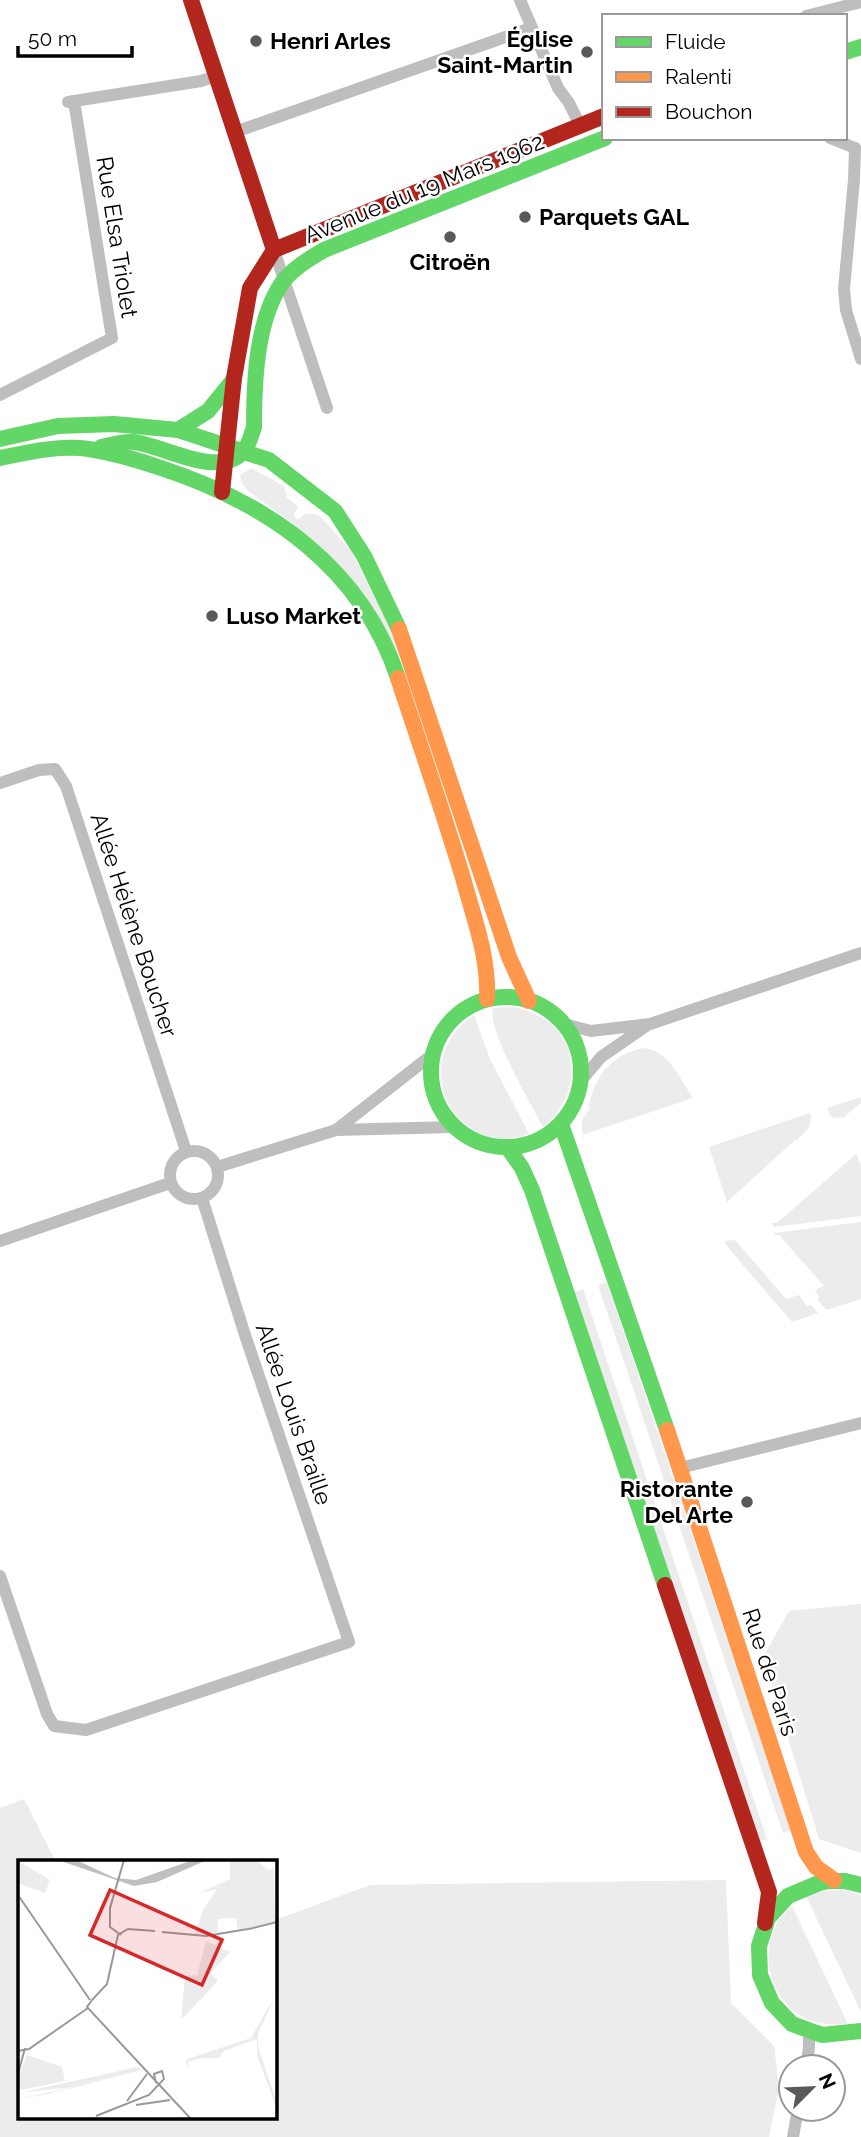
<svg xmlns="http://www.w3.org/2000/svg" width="861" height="2137" font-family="Raleway,sans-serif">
  <rect width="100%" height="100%" fill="#fff"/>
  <!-- green -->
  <g fill="#ececec">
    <path d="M251,468L284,486L287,498L298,506L294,515L298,520L306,513L319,515L351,551L394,635L402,669L292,523L247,490L242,483L240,475Z"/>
    <path d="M510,1007C576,1015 592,1085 543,1127C532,1106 486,1028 493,1008Z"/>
    <path d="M474,1015L490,1059L529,1134C454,1160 405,1061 474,1015Z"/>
    <path d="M643,1048C669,1050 680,1079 693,1098L582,1135V1120L590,1108L588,1106C591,1099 592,1091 596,1084C605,1064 622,1052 643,1048Z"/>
    <path d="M861,1097V1103L844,1117L835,1118L831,1116L827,1108Z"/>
    <path d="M810,1113C814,1126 805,1132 797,1140H795L727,1202L709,1147Z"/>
    <path d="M856,1154L861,1165V1216L774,1227L772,1223H777Z"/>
    <path d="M861,1222V1299L826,1310L817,1299L819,1297L815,1290L824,1286L779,1235H775L774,1233Z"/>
    <path d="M735,1240L786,1299L799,1295L807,1306L811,1305L818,1313L792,1322L730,1250L724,1241Z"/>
    <path d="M607,1282L791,1830L783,1833L598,1285Z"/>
    <path d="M583,1289L767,1839L759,1841L575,1292Z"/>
    <path d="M861,1604V1853L819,1839L763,1657L789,1611Z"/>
    <path d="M24,1799L56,1862H19V2118H275V1920L370,1885L726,1880L731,2003L774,2046L779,2087L769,2137H0V1808Z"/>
    <path d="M846,1890L861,1895V2012L806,1896L821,1891Z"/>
    <path d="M792,1906L848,2024C837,2024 826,2025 815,2022C775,2009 758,1964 775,1927C779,1918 786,1912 792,1906Z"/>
  </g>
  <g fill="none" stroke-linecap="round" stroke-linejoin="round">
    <!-- street -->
    <g stroke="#bebebe" stroke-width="12">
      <path d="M520,0L558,88L569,103L580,125"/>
      <path d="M806,16L861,2"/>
      <path d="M68,102L201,81L216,76"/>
      <path d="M235,132L531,28"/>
      <path d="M830,138L855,148"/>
      <path d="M855,148L854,180L844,289L846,310L861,359"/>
      <path d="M274,250L327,408"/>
      <path d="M0,395L112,338L74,101"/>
      <path d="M0,783L39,770L55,769L66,786L186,1151"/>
      <path d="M564,1024L591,1031L650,1024L861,953"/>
      <path d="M581,1081L601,1057L646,1026"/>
      <path d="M336,1130L433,1054"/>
      <circle cx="194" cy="1175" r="24"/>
      <path d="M217,1167L336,1130L454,1127"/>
      <path d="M0,1241L170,1183"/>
      <path d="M680,1468L861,1423"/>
      <path d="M0,1576L47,1714L54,1726L86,1730L349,1642L245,1335L202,1198"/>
      <path d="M806,2067L809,2048V2031"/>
      <path d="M793,2137L798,2109"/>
    </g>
    <!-- fast -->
    <g stroke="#63d668" stroke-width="16">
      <path d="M845,52L861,47"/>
      <path d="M254,427C254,382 256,316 285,279C295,267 310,258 324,250L605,138"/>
      <path d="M178,430L208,411L234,379"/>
      <path d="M0,439L58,426L114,424L178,430L269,460L335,511L364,556L399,629"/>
      <path d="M101,447C111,445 123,441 133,442C164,445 216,479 243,452C249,446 251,435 254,427"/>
      <path d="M0,458C29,452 59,445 89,449C114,453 138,460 161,468C268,503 362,568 398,678"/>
      <circle cx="506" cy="1072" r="75"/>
      <path d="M561,1124L667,1430"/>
      <path d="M508,1148L522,1168L532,1190L665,1585"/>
      <path d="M861,1885L845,1881H830L819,1883L788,1896L768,1918L759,1946L760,1975L772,2003L792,2024L822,2035L861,2031"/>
    </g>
    <!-- slow -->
    <g stroke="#ff974d" stroke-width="16">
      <path d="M399,629L509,957L529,1001"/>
      <path d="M398,678C420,745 443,811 463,878C474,919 489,957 487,999"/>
      <path d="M667,1430L806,1852L816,1867L834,1880"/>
    </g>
    <!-- jam -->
    <g stroke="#b3261e" stroke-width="16">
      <path d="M191,0L274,250L250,288L234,378L222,492"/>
      <path d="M274,250L604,116"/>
      <path d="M665,1585L769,1892L765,1923"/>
    </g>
  </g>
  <!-- markers -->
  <g fill="#595959" stroke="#fff" stroke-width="2.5">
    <circle cx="256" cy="41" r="7"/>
    <circle cx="587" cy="52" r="7"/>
    <circle cx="525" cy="217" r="7"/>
    <circle cx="450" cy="237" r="7"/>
    <circle cx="212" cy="616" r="7"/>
    <circle cx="747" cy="1502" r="7"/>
  </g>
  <g text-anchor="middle" stroke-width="5" stroke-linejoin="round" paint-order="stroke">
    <!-- poi labels -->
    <g font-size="23" font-weight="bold" fill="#000" stroke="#fff" text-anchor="start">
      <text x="573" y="47" text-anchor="end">Église<tspan x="573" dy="26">Saint-Martin</tspan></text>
      <text x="270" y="49">Henri Arles</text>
      <text x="539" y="225">Parquets GAL</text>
      <text x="450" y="270" text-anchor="middle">Citroën</text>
      <text x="226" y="624">Luso Market</text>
      <text x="733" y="1497" text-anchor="end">Ristorante<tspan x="733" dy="26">Del Arte</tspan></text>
    </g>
    <!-- street labels -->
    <g font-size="23" fill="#000" stroke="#fff">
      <text transform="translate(424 188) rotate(-22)" y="8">Avenue du 19 Mars 1962</text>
      <text transform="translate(117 237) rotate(81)" y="8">Rue Elsa Triolet</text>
      <text transform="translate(134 925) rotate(72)" y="8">Allée Hélène Boucher</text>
      <text transform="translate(294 1414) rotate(71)" y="8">Allée Louis Braille</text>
      <text transform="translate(770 1672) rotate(72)" y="8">Rue de Paris</text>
    </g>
  </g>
  <!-- overview -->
  <g transform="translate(18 1860)">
    <rect width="259" height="259" fill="#fff"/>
    <path d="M212,0H237L250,10L255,9L256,0L257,62L220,70L218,58L200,59L199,73L177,74L185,50L199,29L179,34L212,19ZM0,1L32,20L27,33L0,23ZM188,81L212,92L193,113L200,121L163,160L167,116L179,115ZM257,136L240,174V187L258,240L259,249L241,201L239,195V179L206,191L201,198H183L170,202L171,207L168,203L169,199L233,178ZM9,195L44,207L47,221L3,230L0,218ZM120,207L124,210L59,226L108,215L24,235L0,239L55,227L1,233Z" fill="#ececec"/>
    <path d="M40,0H58L97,18L118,20L175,0H189L139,22L116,26Z" fill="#bfbfbf"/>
    <path fill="none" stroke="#999" stroke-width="2" d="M0,35L72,140M235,68L259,62M144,72L188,76L236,68M103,75L92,67V48L106,0M74,140L69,147L173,259M74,140L89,124L100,75L110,69L137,71M0,191L11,189L70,148M0,214L7,188M109,241L129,214M118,245L152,240M78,256L131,235L146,219L144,211L136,214L138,223"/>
    <path fill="#d62828" fill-opacity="0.15" stroke="#d62828" stroke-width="3.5" d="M92,30L204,80L184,125L72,75Z"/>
    <rect width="259" height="259" fill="none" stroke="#000" stroke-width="3.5"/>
  </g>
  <!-- legend -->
  <rect x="602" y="14" width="245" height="126" fill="#ffffff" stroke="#999999" stroke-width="2"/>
  <rect x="616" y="37" width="35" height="10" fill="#63d668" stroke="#999999" stroke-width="2"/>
  <text x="665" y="49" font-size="21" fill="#000000">Fluide</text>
  <rect x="616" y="72" width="35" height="10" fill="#ff974d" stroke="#999999" stroke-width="2"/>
  <text x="665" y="84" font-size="21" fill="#000000">Ralenti</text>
  <rect x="616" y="107" width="35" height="10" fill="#b3261e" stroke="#999999" stroke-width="2"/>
  <text x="665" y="119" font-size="21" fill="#000000">Bouchon</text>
  <!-- north arrow -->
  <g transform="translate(812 2088) rotate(66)"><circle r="33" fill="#ffffff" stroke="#999999" stroke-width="2"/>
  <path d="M0-5L12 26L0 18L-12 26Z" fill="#595959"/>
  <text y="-10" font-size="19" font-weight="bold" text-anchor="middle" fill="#000000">N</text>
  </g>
  <!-- scale -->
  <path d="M18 46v10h114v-10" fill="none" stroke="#000000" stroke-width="3.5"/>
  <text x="28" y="46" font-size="21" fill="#000000" stroke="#ffffff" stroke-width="5" paint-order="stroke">50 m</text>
</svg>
